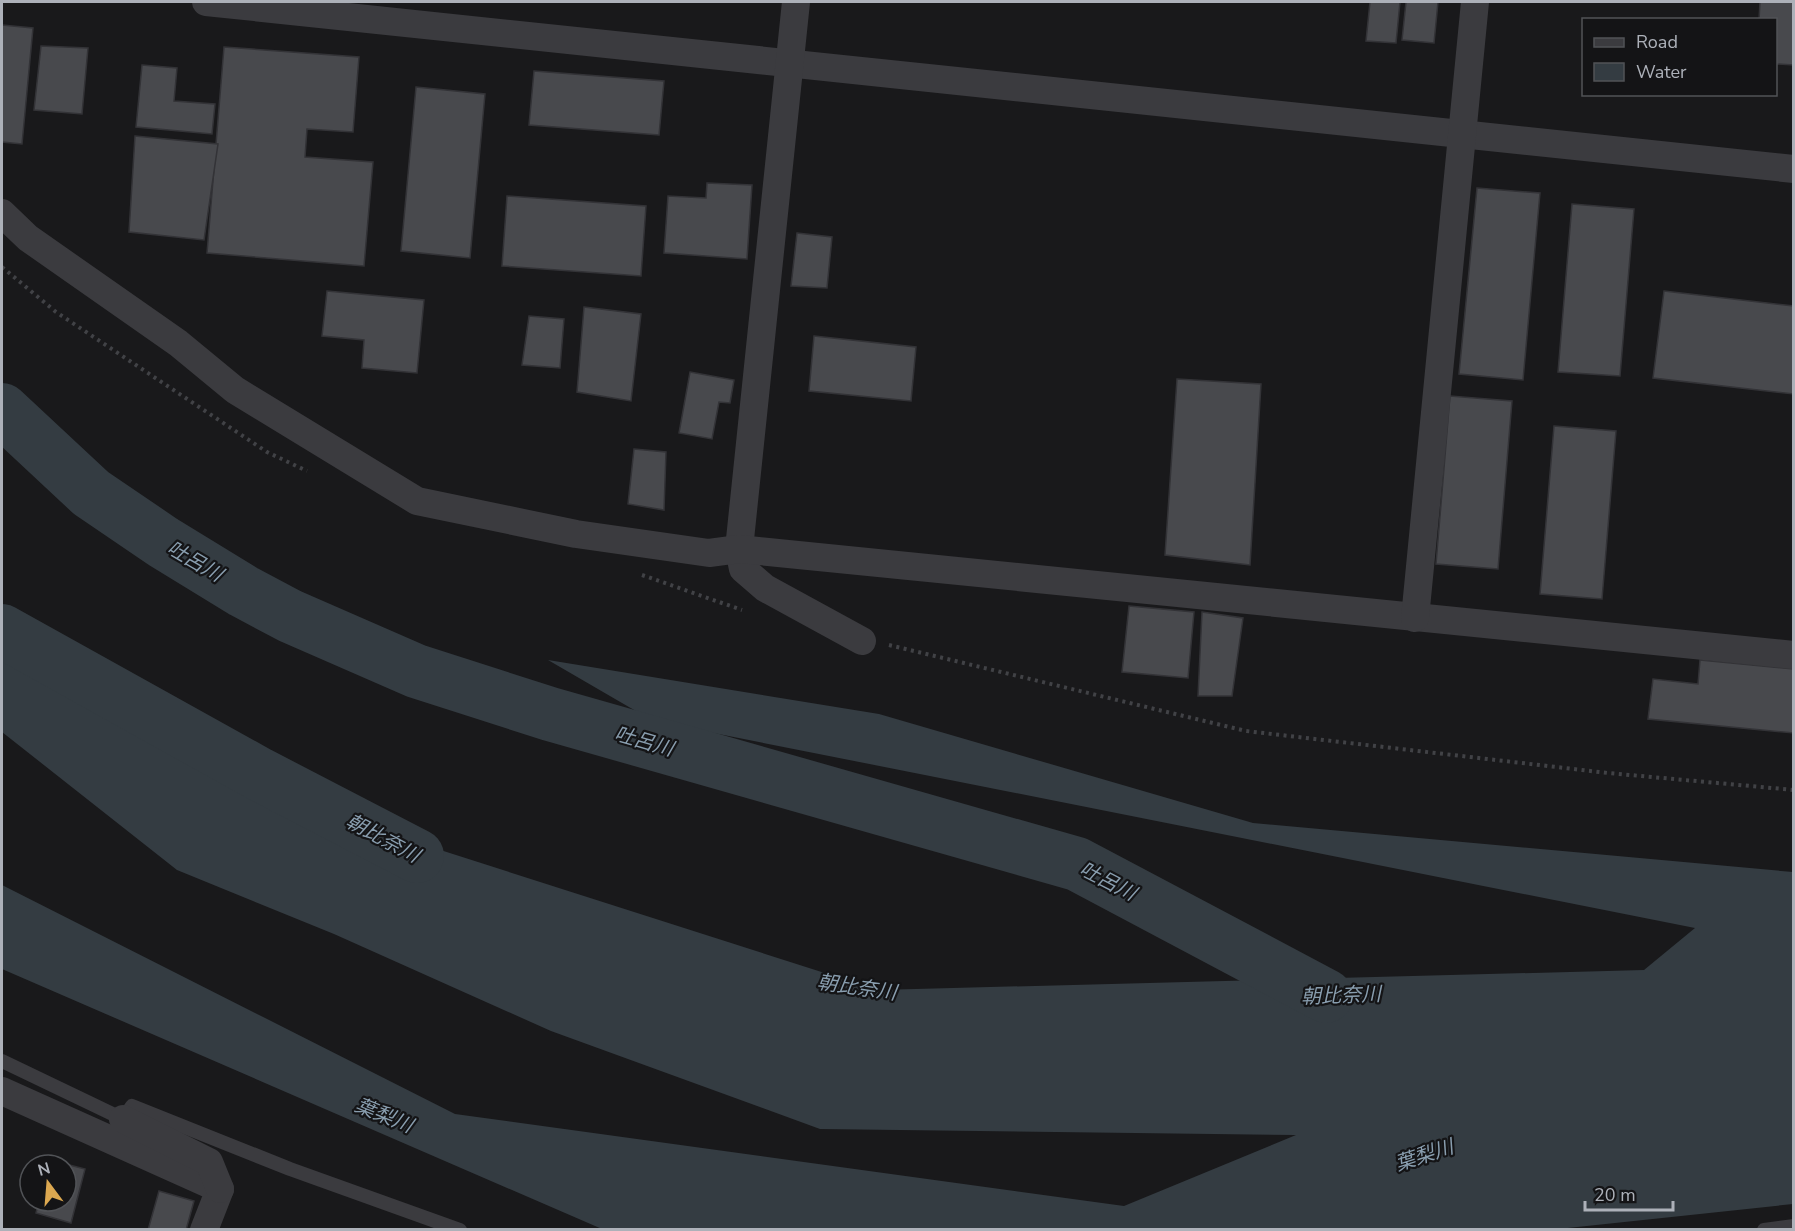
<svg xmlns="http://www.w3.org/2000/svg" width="1795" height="1231" font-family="'Nunito Sans','Noto Sans JP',sans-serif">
  <rect width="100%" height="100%" fill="#19191b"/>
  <!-- water -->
  <path fill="#343c42" d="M2,636L284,800L878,990L1644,970L1695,928L653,721L548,660L879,714L1253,823L1793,872V1204L1549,1230L602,1229L2,969V885L455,1114L1124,1206L1296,1135L820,1129L551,1031L334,934L177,870L2,732Z"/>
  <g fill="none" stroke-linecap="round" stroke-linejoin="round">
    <!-- river -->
    <g stroke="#343c42" stroke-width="54">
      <path d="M2,410L91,493L163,542L243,591L290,616L416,671L550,714L1077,864L1326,996"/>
      <path d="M2,631L259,774L417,856"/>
    </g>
  </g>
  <!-- building -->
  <g fill="#48494d" stroke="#333337" stroke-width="1.5">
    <path d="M1370,2H1400L1396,43L1366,41Z"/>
    <path d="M1406,2H1438L1434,43L1402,40Z"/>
    <path d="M1760,2H1794V65L1776,64V20H1759Z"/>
    <path d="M2,25L33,28L22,144L2,142Z"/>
    <path d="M41,46L88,48L82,114L34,110Z"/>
    <path d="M224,47L359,57L353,132L307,129L305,157L373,162L364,266L207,253Z"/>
    <path d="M142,65L177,68L174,101L215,104L212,134L136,127Z"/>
    <path d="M534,71L664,81L659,135L529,125Z"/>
    <path d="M416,87L485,94L470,258L401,251Z"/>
    <path d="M135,136L218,144L204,240L129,232Z"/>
    <path d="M707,183L752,185L747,259L664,253L668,196L706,198Z"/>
    <path d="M1477,188L1540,193L1523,380L1459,374Z"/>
    <path d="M507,196L646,206L641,276L502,266Z"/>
    <path d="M1572,204L1634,209L1620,376L1558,372Z"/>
    <path d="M797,233L832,237L827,288L791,286Z"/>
    <path d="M327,291L424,300L417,373L362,368L364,340L322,336Z"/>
    <path d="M1664,291L1794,306V394L1653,378Z"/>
    <path d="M584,307L641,314L631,401L577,392Z"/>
    <path d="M529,316L564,319L560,368L522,365Z"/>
    <path d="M814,336L916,347L911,401L809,391Z"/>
    <path d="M690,372L734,380L730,403L719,402L712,439L679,433Z"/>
    <path d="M1177,379L1261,384L1250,565L1165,555Z"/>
    <path d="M1450,396L1512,401L1498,569L1436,564Z"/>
    <path d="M1554,426L1616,431L1602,599L1540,594Z"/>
    <path d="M634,449L666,452L664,510L628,504Z"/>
    <path d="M1129,606L1194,612L1188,678L1122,672Z"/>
    <path d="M1202,612L1243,618L1232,696H1198Z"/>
    <path d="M1700,660L1794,669V733L1648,719L1653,679L1698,684Z"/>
    <path d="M50,1160L85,1169L71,1223L36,1213L39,1201H66V1165H49Z"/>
    <path d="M159,1191L194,1201L186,1230H148Z"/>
  </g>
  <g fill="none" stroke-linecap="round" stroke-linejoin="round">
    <!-- path -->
    <g stroke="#414246" stroke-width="4" stroke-dasharray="3 4.5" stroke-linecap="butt">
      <path d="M2,267L56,312L267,452L307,471"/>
      <path d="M642,575L742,610"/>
      <path d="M889,645L1246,731L1608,773L1794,790"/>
    </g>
    <!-- lane -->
    <g stroke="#3b3b3f" stroke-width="14">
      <path d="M2,1061L123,1119L132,1106L290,1169L460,1230"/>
      <path d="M1764,1230L1794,1226"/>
    </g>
    <!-- street -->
    <g stroke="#3b3b3f" stroke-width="28">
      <path d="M206,2L1794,169"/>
      <path d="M796,2L739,549L743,569L765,588L862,641"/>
      <path d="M2,213L28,238L178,343L235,390L417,501L576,534L709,553L739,549L1794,655"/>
      <path d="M1415,618L1475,2"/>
      <path d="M2,1091L220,1189L204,1230"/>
      <path d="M123,1119L209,1162L220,1189"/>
    </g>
  </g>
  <g text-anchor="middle" stroke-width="4.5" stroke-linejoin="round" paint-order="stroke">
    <!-- water labels -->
    <g font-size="20" font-style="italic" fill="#899eaf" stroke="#141416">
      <text transform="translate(195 561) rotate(30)" y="7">吐呂川</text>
      <text transform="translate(644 741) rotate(16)" y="7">吐呂川</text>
      <text transform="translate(383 838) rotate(28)" y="7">朝比奈川</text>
      <text transform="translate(1108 881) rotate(27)" y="7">吐呂川</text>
      <text transform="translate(857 987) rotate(8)" y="7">朝比奈川</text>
      <text transform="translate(1341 995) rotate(-2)" y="7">朝比奈川</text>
      <text transform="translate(384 1115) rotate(22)" y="7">葉梨川</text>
      <text transform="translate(1424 1155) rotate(-18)" y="7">葉梨川</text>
    </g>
  </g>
  <!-- border -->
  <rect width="1795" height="1231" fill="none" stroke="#adb1b9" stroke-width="6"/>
  <!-- legend -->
  <rect x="1582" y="18" width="195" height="78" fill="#141416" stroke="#515357" stroke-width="1.5"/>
  <rect x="1594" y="38" width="30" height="9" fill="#3b3b3f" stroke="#515357" stroke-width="1.5"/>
  <text x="1636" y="48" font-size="18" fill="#adb1b9">Road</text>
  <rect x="1594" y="63" width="30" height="18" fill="#343c42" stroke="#515357" stroke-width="1.5"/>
  <text x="1636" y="78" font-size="18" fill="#adb1b9">Water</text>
  <!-- north arrow -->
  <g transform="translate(48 1183) rotate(344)"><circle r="28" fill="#141416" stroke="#515357" stroke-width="1.5"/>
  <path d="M0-4.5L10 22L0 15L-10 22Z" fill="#dca850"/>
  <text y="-9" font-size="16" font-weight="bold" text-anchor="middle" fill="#adb1b9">N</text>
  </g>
  <!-- scale -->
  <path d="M1585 1201v9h88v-9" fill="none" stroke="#adb1b9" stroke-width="3"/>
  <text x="1594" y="1201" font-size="18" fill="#adb1b9" stroke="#141416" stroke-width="4.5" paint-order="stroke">20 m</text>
</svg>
